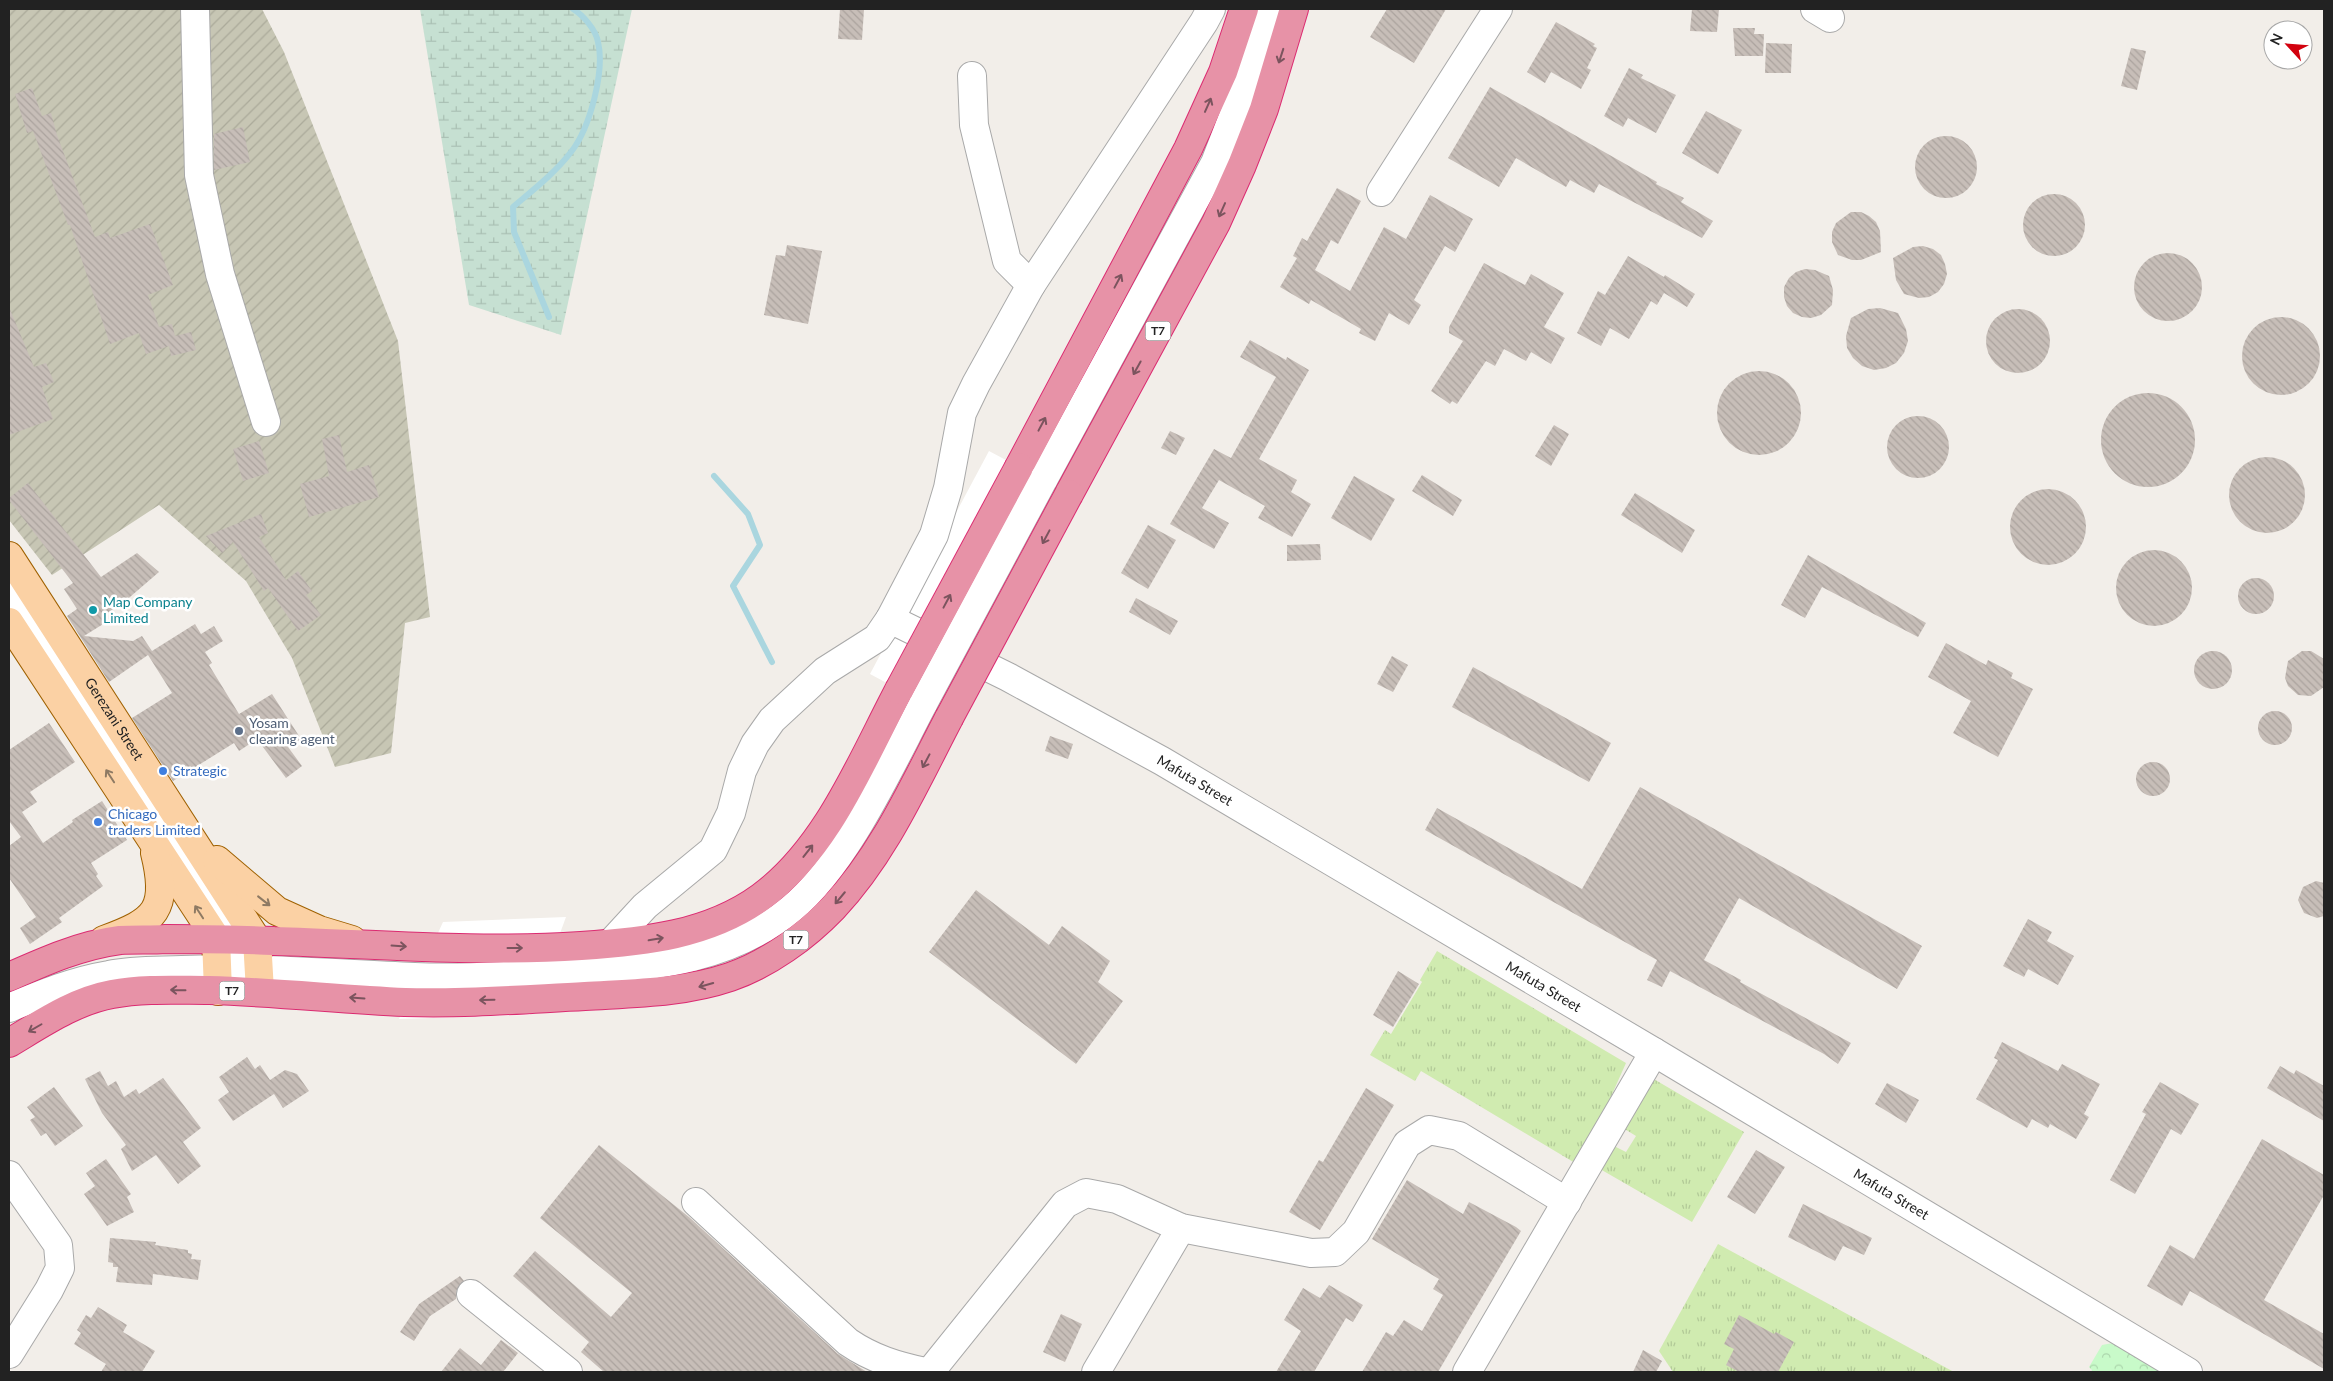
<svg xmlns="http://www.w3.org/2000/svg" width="2333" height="1381" font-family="Lato,sans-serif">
  <defs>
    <pattern id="construction-furrows" width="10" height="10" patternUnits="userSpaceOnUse" patternTransform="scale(1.25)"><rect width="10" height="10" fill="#c7c6b4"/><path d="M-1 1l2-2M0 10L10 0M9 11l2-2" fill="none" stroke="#abaa9a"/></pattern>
    <pattern id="grass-tufts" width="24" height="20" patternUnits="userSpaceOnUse" patternTransform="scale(1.25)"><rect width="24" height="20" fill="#d0ebb0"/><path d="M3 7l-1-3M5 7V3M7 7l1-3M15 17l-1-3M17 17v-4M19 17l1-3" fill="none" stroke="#b2c997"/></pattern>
    <pattern id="wetland-marsh" width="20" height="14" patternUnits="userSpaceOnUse" patternTransform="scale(1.25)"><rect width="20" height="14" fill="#c6e0d2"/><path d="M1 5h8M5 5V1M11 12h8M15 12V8" fill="none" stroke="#aac0b4"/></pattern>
    <pattern id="park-crowns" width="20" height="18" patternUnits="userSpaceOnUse" patternTransform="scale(1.25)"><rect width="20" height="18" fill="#c8fac9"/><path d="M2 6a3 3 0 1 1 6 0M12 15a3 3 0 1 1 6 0" fill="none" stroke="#acd6ac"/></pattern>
    <pattern id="building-back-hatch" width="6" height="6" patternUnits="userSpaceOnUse" patternTransform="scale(1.25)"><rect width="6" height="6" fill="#c7beb8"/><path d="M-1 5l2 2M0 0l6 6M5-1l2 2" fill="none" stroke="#aba39e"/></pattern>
  </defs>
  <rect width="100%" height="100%" fill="#f2eee9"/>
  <!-- construction -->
  <path fill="url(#construction-furrows)" d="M9,9H262L284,52L398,341L430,617L405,623L391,753L335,767L292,658L246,581L159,505L52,575L9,520Z"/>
  <!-- grass -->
  <g fill="url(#grass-tufts)">
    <path d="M1437,951L1626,1063L1580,1166L1421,1071L1415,1081L1370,1055L1385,1030L1391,1034L1422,982L1420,980Z"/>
    <path d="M1652,1078L1744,1132L1692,1222L1600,1169L1614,1146L1626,1152L1636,1136L1623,1128Z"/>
    <path d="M1718,1244L1954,1372H1673L1659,1351Z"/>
  </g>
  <!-- wetland -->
  <path fill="url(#wetland-marsh)" d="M420,9H632L561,335L469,305Z"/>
  <!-- park -->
  <path fill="url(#park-crowns)" d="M2113,1343L2163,1372H2091L2092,1370L2089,1367L2102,1345Z"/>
  <!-- pier -->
  <g fill="#fff">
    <path d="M989,451L1080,500L950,717L870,674Z"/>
    <path d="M566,917L530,1015L399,1019L443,922Z"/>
  </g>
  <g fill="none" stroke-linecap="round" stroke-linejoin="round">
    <!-- stream -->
    <g stroke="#aad6df" stroke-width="6">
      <path d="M549,317L514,232L513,207C533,190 555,173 571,152C590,128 605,71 598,42C596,30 583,15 573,9"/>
      <path d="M714,476L748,514L760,545L733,586L772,662"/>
    </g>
  </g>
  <!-- building -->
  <g fill="url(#building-back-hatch)">
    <path d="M840,9H864L862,40L838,39Z"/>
    <path d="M1387,9H1446L1414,63L1370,37Z"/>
    <path d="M1692,9H1719L1717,32L1690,31Z"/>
    <path d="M1556,22L1595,44L1593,46L1597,48L1587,68L1591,70L1581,89L1551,72L1545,83L1527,72Z"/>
    <path d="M1733,28H1755L1754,34H1764L1763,56H1735Z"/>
    <path d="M1766,43L1792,44L1791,73H1765Z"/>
    <path d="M2131,48L2146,51L2137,90L2121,86Z"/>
    <path d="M1629,68L1643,75L1641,78L1676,95L1656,133L1628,118L1623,127L1604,116Z"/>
    <path d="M1490,87L1657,182L1656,184L1684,198L1681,202L1713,221L1702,238L1599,184L1594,193L1570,180L1566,187L1516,158L1499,187L1448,158Z"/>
    <path d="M32,88L42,116L51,113L57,135L95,237L108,232L110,238L150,224L173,285L148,295L159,327L172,324L175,336L191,332L196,350L171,356L169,346L146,354L139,333L110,344L70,225H68L33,131L27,133L15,94Z"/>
    <path d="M1706,111L1742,130L1718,174L1682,153Z"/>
    <path d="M243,127L250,162L214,170V134Z"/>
    <circle cx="1946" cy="167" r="31"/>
    <path d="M1337,188L1361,201L1338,244L1331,240L1315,270L1350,291L1384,227L1406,239L1430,195L1473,219L1455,252L1445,246L1414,300L1421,305L1409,325L1389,313L1375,341L1359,333L1361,329L1311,300L1309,304L1280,287L1297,258L1293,256L1302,238L1307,241Z"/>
    <circle cx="2054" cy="225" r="31"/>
    <path d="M1851,212H1861L1869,216L1876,222L1880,231L1881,252L1861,260H1852L1838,255L1832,242V232L1836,223Z"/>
    <path d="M787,245L822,251L808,324L764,315L776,255L785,256Z"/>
    <path d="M1923,246L1933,249L1941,255L1945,264L1947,274L1944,284L1938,292L1929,297L1919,298L1904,294L1896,280L1893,258L1913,247Z"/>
    <circle cx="2168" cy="287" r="34"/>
    <path d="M1628,256L1664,277L1665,275L1695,294L1687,307L1664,293L1657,305L1651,301L1629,339L1610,328L1601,346L1577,333L1598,291L1605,295Z"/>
    <path d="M1484,263L1525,285L1531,274L1564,293L1544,327L1565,338L1551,364L1531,352L1526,361L1504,349L1495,366L1486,361L1457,404L1452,401L1450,404L1431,391L1463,341L1449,333V327Z"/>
    <path d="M1805,269L1815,270L1829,276L1833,290L1832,305L1821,315L1811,318L1802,317L1793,313L1787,306L1784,297V287L1789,278L1796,272Z"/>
    <path d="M9,307L34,367L46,363L54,382L42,387L53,419L9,435Z"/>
    <path d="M1880,308L1898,313L1906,329L1908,341L1904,353L1896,363L1886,368L1874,370L1862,366L1853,358L1847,348L1846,336L1851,318L1868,309Z"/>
    <circle cx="2018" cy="341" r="32"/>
    <circle cx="2281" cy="356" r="39"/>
    <path d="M1250,340L1286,360L1287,357L1309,370L1259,459L1297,480L1291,492L1311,504L1292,537L1258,518L1265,506L1219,480L1202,508L1229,523L1214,549L1170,524L1214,449L1231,458L1276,377L1240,357Z"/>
    <circle cx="1759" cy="413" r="42"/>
    <circle cx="2148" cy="440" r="47"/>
    <circle cx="1918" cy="447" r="31"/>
    <path d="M1554,425L1569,434L1551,466L1535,456Z"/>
    <path d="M1170,431L1185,438L1176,455L1161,448Z"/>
    <path d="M339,435L347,472L369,465L379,497L309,517L300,484L329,476L322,439Z"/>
    <path d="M259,441L269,473L243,481L233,449Z"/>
    <circle cx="2267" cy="495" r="38"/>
    <path d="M1422,475L1462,500L1453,516L1412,491Z"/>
    <path d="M1354,476L1395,499L1371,541L1331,518Z"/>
    <path d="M28,483L101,577L137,553L159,572L123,603L104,615L108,621L84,636L133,641L142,636L152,651L195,624L201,634L214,626L223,641L205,652L212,663L209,665L239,714L272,694L301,739L288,747L302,766L286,778L257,739L239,751L234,743L173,781L132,718L172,693L148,655L109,682L67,616L77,609L64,589L73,583L9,500V498Z"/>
    <circle cx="2048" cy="527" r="38"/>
    <path d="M1635,493L1695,530L1682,553L1621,515Z"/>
    <path d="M261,514L268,533L259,537L286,580L298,571L312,591L306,595L321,615L298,631L268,588L264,591L233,542L222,553L206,536Z"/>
    <path d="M1148,525L1176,540L1148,589L1121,573Z"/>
    <path d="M1320,544L1321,560L1287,561V545Z"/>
    <circle cx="2154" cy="588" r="38"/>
    <path d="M1808,555L1926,623L1918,637L1822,587L1805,618L1781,605Z"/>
    <circle cx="2256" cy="596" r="18"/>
    <path d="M1136,598L1178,621L1170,635L1129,612Z"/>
    <path d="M1946,643L1986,665L1988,660L2013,673L2011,678L2033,689L1998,757L1953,733L1971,701L1928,677Z"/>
    <path d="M2302,651H2311L2324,659V687L2311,696L2298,695L2288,686L2285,678L2288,661Z"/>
    <circle cx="2213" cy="670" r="19"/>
    <path d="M1392,656L1408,665L1393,692L1377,684Z"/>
    <path d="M1473,667L1611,743L1589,782L1452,707Z"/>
    <circle cx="2275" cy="728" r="17"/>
    <path d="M49,723L75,762L30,792L37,802L22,812L43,843L73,822L72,820L102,801L127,840L91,863L98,874L96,876L103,886L59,918L62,922L30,944L20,928L36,917L9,878V846L21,837L9,821V750Z"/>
    <path d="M1050,736L1073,744L1068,759L1045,751Z"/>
    <circle cx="2153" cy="779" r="17"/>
    <path d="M1640,787L1922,946L1897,989L1739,898L1704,960L1741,980L1740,982L1851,1043L1838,1064L1824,1054L1670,971L1662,987L1647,980L1657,960L1425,830L1437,808L1582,889Z"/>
    <path d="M2316,881L2324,883V916L2317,918L2304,913L2298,900L2303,887Z"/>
    <path d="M976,890L1049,945L1062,926L1110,961L1098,982L1123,1001L1076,1064L929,952Z"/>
    <path d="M2028,919L2052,932L2047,941L2074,956L2058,985L2028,969L2024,977L2003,966Z"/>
    <path d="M1398,971L1419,984L1393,1027L1373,1015Z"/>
    <path d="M2002,1042L2058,1071L2062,1064L2100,1084L2084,1114L2089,1117L2076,1139L2050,1124L2048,1128L2032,1119L2027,1128L1976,1099L1998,1060L1994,1058Z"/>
    <path d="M247,1057L255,1069L260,1065L270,1080L285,1070L297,1074L309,1091L283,1108L274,1094L233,1121L218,1100L229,1092L219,1077Z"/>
    <path d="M2280,1066L2294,1074L2296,1070L2324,1086V1121L2267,1088Z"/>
    <path d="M100,1071L108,1086L116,1081L124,1097L136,1089L139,1094L163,1078L201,1128L183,1142L201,1166L178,1184L156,1155L132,1171L121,1149L126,1145L102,1113L85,1079Z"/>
    <path d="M2160,1082L2199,1104L2181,1135L2171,1129L2135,1194L2110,1180L2146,1114L2142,1112Z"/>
    <path d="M1887,1083L1919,1100L1906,1123L1875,1104Z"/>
    <path d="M54,1087L83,1126L55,1146L46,1133L41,1136L30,1120L35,1117L27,1107Z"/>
    <path d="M1366,1088L1394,1105L1320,1230L1289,1212L1319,1160L1323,1162Z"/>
    <path d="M2262,1139L2324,1175V1195L2264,1300L2324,1334V1369L2190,1291L2182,1306L2147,1286L2170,1245L2194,1259Z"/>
    <path d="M599,1145L689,1217L838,1354L867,1372H604L581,1352L589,1342L513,1276L535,1251L611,1317L632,1293L540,1218Z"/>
    <path d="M1756,1150L1785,1167L1755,1214L1727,1197Z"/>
    <path d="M106,1159L131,1194L127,1197L134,1212L107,1226L84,1194L95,1186L86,1173Z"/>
    <path d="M1407,1180L1463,1214L1469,1202L1516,1227L1521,1231L1438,1372H1362L1386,1332L1393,1336L1404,1320L1422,1331L1443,1295L1433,1289L1439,1279L1372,1239Z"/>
    <path d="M1803,1204L1872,1238L1864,1255L1843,1246L1835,1261L1788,1237Z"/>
    <path d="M110,1238L156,1242L155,1245L188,1250V1253L192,1254L191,1259L201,1260L198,1280L153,1274L152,1285L116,1282L118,1267H113V1263L108,1262Z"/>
    <path d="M460,1276L464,1281L456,1291V1299L430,1316L414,1341L400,1332L419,1304Z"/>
    <path d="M1329,1285L1363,1305L1353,1322L1346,1318L1314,1372H1276L1301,1331L1284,1320L1303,1288L1320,1298Z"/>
    <path d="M98,1307L127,1325L123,1332L155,1351L142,1372H101L106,1364L74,1344L81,1333L77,1330L86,1315L91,1318Z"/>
    <path d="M1061,1314L1082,1324L1065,1362L1043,1352Z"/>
    <path d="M1739,1315L1774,1334L1776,1332L1794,1342L1778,1372H1739L1726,1365L1734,1349L1724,1344Z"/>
    <path d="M501,1340L518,1353L503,1372H441L460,1348L481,1365Z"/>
    <path d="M1643,1350L1662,1361L1656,1372H1633Z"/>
  </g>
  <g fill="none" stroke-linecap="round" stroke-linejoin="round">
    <defs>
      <g id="minor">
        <path d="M195,9L199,175L220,274L266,422"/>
        <path d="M1815,9L1830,18"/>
        <path d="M972,76L974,125L1007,261L1031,285"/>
        <path d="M1381,192L1498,9"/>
        <path d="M1043,480L1215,163L1241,96L1268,9"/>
        <path d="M9,587L238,939V959"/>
        <path id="s1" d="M890,619L1008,677L1162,761L1654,1052L2188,1372"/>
        <path d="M610,944L645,906L713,850L731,813L742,771L755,744L772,720L825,671L877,638L890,619L934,535L948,488L962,413L976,384L1031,285L1204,22L1211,9"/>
        <path d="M9,1008C42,994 73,981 109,975C133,970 158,971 182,970C260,967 337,974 414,977C470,979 528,975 583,971C657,967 732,958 791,909C847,863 890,766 924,702"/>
        <path d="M9,1175L58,1245L60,1268L49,1290L9,1354"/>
        <path d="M696,1202L848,1342C873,1359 897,1366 925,1372"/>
        <path d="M471,1294L568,1372"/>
        <path d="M930,1372L1065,1204L1086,1193L1117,1199L1181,1228L1311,1253L1335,1252L1356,1232L1407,1144L1429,1130L1459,1136L1567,1202"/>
        <path d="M1096,1372L1181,1228"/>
        <path d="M1467,1372L1654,1052"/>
      </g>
      <g id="major">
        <path id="s2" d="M9,556L257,940L260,991"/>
        <path d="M9,622L216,938L218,991"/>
        <path d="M217,860L277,911L319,930L352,940"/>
        <path d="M104,940C156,921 169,910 155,853"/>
      </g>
      <g id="highway">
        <path d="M1019,467L1188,149L1223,72L1244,9"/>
        <path d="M1069,494L1216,223L1242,165L1264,109L1294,9"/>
        <path d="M9,977C45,961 81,945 120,940C135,939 151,940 166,939C202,939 238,939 274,941C376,944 479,953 581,946C643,942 709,935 761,897C827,849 862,760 899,690"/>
        <path d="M9,1043C41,1024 74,1001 112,994C144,988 177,990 209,990C275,992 340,999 405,1002C464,1004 525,999 585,996C633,993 683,993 730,977C768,964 805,937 833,908C884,854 915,783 949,718"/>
      </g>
    </defs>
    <!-- minor casing -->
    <use href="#minor" stroke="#a9a9a9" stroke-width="30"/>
    <!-- major casing -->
    <use href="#major" stroke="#9f6101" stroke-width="30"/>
    <!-- highway casing -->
    <use href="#highway" stroke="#db2b71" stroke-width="30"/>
    <!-- minor -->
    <use href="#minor" stroke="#fff" stroke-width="28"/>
    <!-- major -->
    <use href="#major" stroke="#fbd1a4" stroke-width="28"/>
    <!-- highway -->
    <use href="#highway" stroke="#e792a7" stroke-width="28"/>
    <defs>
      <path id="minor-bridge" d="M924,702L1043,480"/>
      <g id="highway-bridge">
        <path d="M899,690L1019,467"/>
        <path d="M949,718L1069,494"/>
      </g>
    </defs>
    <!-- minor-bridge casing -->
    <use href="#minor-bridge" stroke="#a9a9a9" stroke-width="30" stroke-linecap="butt"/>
    <!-- highway-bridge casing -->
    <use href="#highway-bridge" stroke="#db2b71" stroke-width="30" stroke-linecap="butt"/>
    <!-- minor-bridge -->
    <use href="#minor-bridge" stroke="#fff" stroke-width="28"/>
    <!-- highway-bridge -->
    <use href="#highway-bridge" stroke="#e792a7" stroke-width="28"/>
  </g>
  <!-- one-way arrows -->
  <defs><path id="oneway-shaft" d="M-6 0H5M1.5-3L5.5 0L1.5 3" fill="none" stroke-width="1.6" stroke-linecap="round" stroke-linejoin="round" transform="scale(1.25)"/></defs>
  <g stroke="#7b545e">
    <use href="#oneway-shaft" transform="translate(1281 56) rotate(108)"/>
    <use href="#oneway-shaft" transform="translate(1208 105) rotate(-66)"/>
    <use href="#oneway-shaft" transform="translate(1222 210) rotate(114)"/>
    <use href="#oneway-shaft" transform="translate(1118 281) rotate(-62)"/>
    <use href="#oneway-shaft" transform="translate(1137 368) rotate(119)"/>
    <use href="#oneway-shaft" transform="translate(1042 424) rotate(-62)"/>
    <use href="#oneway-shaft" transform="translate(1046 537) rotate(118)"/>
    <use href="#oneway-shaft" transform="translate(947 601) rotate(-62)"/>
    <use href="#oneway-shaft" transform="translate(926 761) rotate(118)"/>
    <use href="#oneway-shaft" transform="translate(808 851) rotate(-52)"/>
    <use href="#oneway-shaft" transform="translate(840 898) rotate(130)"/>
    <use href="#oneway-shaft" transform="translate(656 939) rotate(-10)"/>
    <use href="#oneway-shaft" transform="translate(399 946) rotate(4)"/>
    <use href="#oneway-shaft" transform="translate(515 948)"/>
    <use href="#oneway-shaft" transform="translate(706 985) rotate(164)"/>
    <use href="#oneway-shaft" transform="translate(178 990) rotate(-179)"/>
    <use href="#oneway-shaft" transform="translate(357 998) rotate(-176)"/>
    <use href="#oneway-shaft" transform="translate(487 1000) rotate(179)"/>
    <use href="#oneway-shaft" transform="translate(35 1028) rotate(150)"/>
  </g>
  <g stroke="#8e7a63">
    <use href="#oneway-shaft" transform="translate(110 776) rotate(-123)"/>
    <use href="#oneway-shaft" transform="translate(264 901) rotate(38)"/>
    <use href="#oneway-shaft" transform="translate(199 912) rotate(-123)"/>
  </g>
  <!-- markers -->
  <circle fill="#0f9aa8" stroke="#fff" stroke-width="2" cx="93" cy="610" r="5"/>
  <circle fill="#5c6f8a" stroke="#fff" stroke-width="2" cx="239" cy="731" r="5"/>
  <g fill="#3f7fe0" stroke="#fff" stroke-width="2">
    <circle cx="163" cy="771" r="5"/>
    <circle cx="98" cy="822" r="5"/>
  </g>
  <g text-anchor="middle" stroke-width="5" stroke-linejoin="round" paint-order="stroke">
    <!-- shield labels -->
    <g fill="#fff" stroke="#646464" stroke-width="1">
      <rect x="1145.5" y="321.5" width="25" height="19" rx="4"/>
      <rect x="783.5" y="930.5" width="25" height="19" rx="4"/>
      <rect x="219.5" y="981.5" width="25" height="19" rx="4"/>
    </g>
    <g font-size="12" font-weight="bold" fill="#222">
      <text x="1158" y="335">T7</text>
      <text x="796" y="944">T7</text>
      <text x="232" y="995">T7</text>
    </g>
    <!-- culture labels -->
    <g font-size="14" fill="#0d838f" stroke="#fff" text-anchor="start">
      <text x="103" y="607">Map Company<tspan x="103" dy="16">Limited</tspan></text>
    </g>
    <!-- street labels -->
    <g font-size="14" fill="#222" stroke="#fff">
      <text dy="5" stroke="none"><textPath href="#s2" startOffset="194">Gerezani Street</textPath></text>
      <text dy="5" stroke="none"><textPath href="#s1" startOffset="345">Mafuta Street</textPath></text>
      <text dy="5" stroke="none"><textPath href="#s1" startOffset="750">Mafuta Street</textPath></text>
      <text dy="5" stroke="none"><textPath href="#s1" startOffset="1155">Mafuta Street</textPath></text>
    </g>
    <!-- service labels -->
    <g font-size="14" fill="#4e5e75" stroke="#fff" text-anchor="start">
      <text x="249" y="728">Yosam<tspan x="249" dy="16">clearing agent</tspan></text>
    </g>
    <!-- shop labels -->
    <g font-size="14" fill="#366cbe" stroke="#fff" text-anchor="start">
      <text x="173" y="776">Strategic</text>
      <text x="108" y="819">Chicago<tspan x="108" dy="16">traders Limited</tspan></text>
    </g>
  </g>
  <!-- border -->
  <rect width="2333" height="1381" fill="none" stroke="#222222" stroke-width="20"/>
  <!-- north arrow -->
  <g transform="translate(2288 45) rotate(296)"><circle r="24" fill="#ffffff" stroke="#a7a7a7"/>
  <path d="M0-4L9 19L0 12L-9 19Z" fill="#d2010e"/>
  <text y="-8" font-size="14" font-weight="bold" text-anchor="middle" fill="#222222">N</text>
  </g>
</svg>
